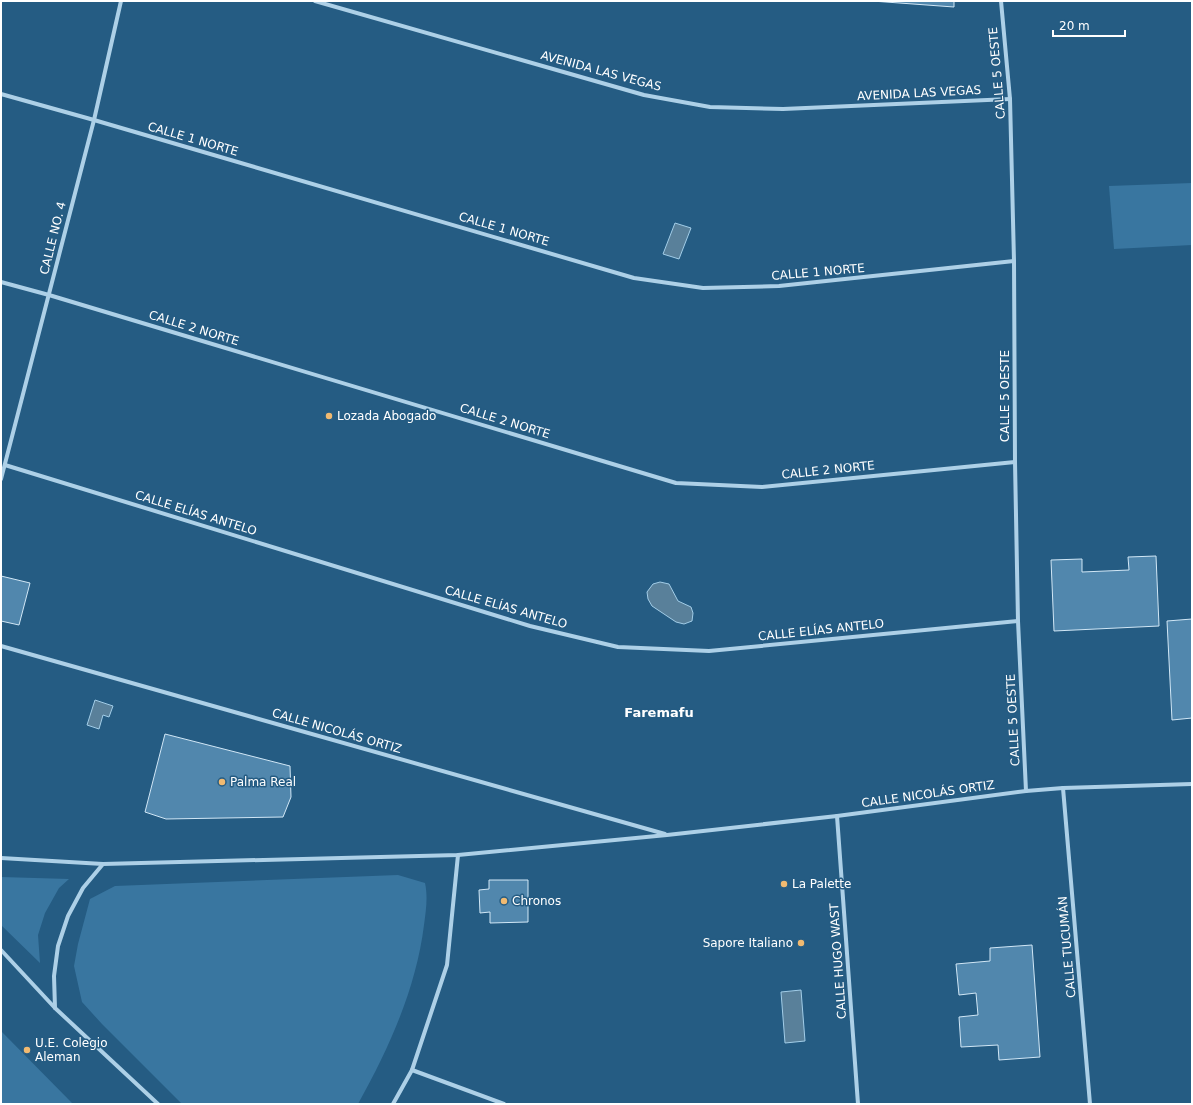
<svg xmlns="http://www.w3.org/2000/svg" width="1193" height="1105" font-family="'DejaVu Sans',sans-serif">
  <rect width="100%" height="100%" fill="#255c83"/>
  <!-- green -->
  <g fill="#3976a0">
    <path d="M1192,183V245L1114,249L1109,186Z"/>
    <path d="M398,875L425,883C428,897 426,910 424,925C416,989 389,1048 358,1104H182L102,1024L82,1002L74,966L78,944L90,899L115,886Z"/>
    <path d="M1,877L69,879L59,888L45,913L38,935L40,963L1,925Z"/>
    <path d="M1,1031L73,1104H1Z"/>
  </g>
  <!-- water -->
  <g fill="#59809a" stroke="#a2cde8">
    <path d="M675,223L691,228L679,259L663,254Z"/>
    <path d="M660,582L669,584L678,601L691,607L693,613L692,621L684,624L676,622L652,606L648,599L647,592L653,584Z"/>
    <path d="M95,700L113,706L109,717L103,715L99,729L87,725Z"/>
    <path d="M801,990L805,1041L785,1043L781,992Z"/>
  </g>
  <!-- building -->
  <g fill="#5187ad" stroke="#d1e7f6">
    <path d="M872,1H954V7Z"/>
    <path d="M1156,556L1159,626L1054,631L1051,560L1082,559V572L1129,570L1128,557Z"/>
    <path d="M1,576L30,583L19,625L1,621Z"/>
    <path d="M1192,619V718L1172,720L1167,621Z"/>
    <path d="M165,734L290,766L291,797L283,817L166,819L145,812Z"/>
    <path d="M489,880H528V922L490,923V912L480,913L479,890L489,889Z"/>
    <path d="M1032,945L1040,1057L999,1060L998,1045L961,1047L959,1017L978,1015L976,993L959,995L956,964L990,961V948Z"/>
  </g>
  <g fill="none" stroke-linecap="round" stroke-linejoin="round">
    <!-- street -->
    <g stroke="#add0e7" stroke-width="4">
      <path d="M315,1L644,95L710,107L783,109L1010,99"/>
      <path d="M1001,1L1010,99L1014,261L1015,462L1018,621L1026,791"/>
      <path d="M1,94L94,120L634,278L703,288L779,286L1014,261"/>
      <path d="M1,282L49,295L676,483L762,487L1015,462"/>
      <path d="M5,465L530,626L618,647L709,651L1018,621"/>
      <path d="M1,479L94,120L121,1"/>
      <path d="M1,646L665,834"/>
      <path d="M1063,788L1090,1104"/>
      <path d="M837,816L858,1104"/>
      <path d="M1,858L103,864L458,855L667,835L837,816L1026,791L1063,788L1192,784"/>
      <path d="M1,950L55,1008L158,1104"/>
      <path d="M55,1008L54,976L58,946L68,916L83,888L103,864"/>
      <path d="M412,1070L504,1104"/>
      <path d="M393,1104L412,1070L447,965L458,855"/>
    </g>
  </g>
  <!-- markers -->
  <g fill="#f1ba71" stroke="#255c83" stroke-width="1.5">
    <circle cx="329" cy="416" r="4"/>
    <circle cx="222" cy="782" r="4"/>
    <circle cx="784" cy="884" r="4"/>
    <circle cx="504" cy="901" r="4"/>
    <circle cx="801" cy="943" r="4"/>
    <circle cx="27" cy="1050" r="4"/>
  </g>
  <g text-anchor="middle" stroke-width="3" stroke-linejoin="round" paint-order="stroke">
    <!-- street labels -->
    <g font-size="12" fill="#fff" stroke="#255c83">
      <text transform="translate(601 71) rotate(15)" y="4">AVENIDA LAS VEGAS</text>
      <text transform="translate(997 73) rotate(-95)" y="4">CALLE 5 OESTE</text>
      <text transform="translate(919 93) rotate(-3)" y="4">AVENIDA LAS VEGAS</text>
      <text transform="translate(193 139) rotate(16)" y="4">CALLE 1 NORTE</text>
      <text transform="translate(504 229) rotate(16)" y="4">CALLE 1 NORTE</text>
      <text transform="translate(53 238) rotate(-76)" y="4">CALLE NO. 4</text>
      <text transform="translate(818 272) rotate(-5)" y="4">CALLE 1 NORTE</text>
      <text transform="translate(194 328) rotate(17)" y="4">CALLE 2 NORTE</text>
      <text transform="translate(1005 396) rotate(-90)" y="4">CALLE 5 OESTE</text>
      <text transform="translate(505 421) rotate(17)" y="4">CALLE 2 NORTE</text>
      <text transform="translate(828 470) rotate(-6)" y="4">CALLE 2 NORTE</text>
      <text transform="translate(196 513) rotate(17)" y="4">CALLE ELÍAS ANTELO</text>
      <text transform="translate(506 607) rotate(16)" y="4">CALLE ELÍAS ANTELO</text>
      <text transform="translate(821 630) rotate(-6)" y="4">CALLE ELÍAS ANTELO</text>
      <text transform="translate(1013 720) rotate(-93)" y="4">CALLE 5 OESTE</text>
      <text transform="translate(337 731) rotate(16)" y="4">CALLE NICOLÁS ORTIZ</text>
      <text transform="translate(928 794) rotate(-8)" y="4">CALLE NICOLÁS ORTIZ</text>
      <text transform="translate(1067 947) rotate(-95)" y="4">CALLE TUCUMÁN</text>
      <text transform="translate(838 961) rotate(-94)" y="4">CALLE HUGO WAST</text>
    </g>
    <!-- poi labels -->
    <g font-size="12" fill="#fff" stroke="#255c83" text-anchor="start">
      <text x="337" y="420">Lozada Abogado</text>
      <text x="230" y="786">Palma Real</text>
      <text x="792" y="888">La Palette</text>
      <text x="512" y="905">Chronos</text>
      <text x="793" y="947" text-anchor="end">Sapore Italiano</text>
      <text x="35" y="1047">U.E. Colegio<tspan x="35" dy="14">Aleman</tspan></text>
    </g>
    <!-- neighbourhood labels -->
    <g font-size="13" font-weight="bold" fill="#fff" stroke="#255c83">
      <text x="659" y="717">Faremafu</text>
    </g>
  </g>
  <!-- border -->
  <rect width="1193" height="1105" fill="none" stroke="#ffffff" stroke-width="4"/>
  <!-- scale -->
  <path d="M1053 30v6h72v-6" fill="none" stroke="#ffffff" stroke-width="2"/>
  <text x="1059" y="30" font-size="12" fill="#ffffff" stroke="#255c83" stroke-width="3" paint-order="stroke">20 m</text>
</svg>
